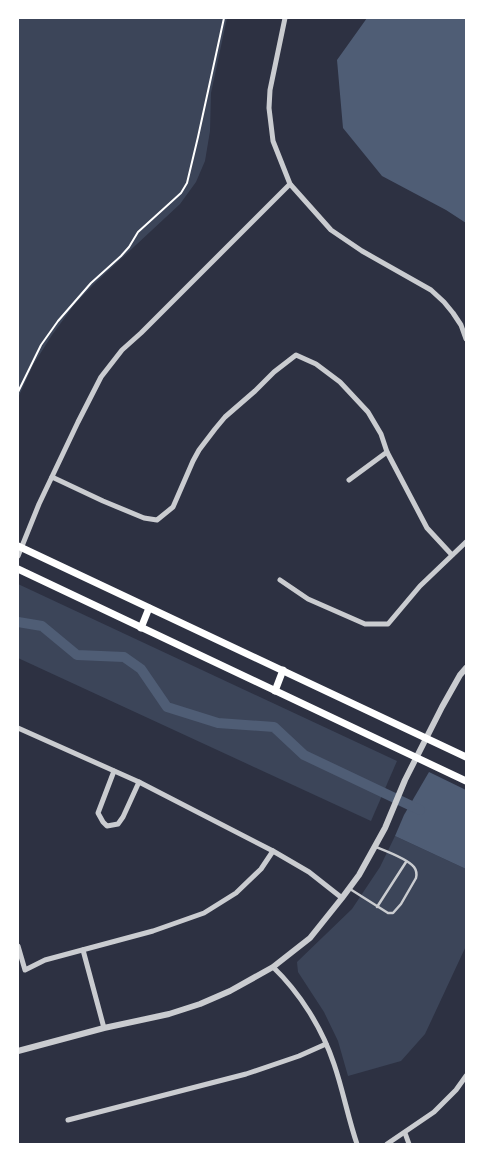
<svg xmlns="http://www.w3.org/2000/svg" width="484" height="1162" font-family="'Space Grotesk',sans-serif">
  <rect width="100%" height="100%" fill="#2d3142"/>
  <!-- green -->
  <g fill="#3c4559">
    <path d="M18,18H227L211,93L210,131L205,161L196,182L180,204L93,285L74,305L52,335L33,365L18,398Z"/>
    <path d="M18,584L397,761L371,821L18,658Z"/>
    <path d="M395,836L466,869V946L425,1034L401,1061L348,1076L338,1041L324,1012L298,972L297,962L352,909L380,867Z"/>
  </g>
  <!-- water -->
  <g fill="#4f5d75">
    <path d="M367,18H466V223L446,210L382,176L343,128L337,60Z"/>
    <path d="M429,772L466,790V869L395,836L404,815Z"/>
  </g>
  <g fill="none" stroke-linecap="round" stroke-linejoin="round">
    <!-- canal -->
    <path stroke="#4f5d75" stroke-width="10" d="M18,622L42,626L77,655L124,657L141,669L167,707L218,723L274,727L304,755L420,810"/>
    <!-- path -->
    <path stroke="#fff" stroke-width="2" d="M18,392L41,345L58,321L91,283L121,256L129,247L138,232L181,193L187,183L198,137L224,18"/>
    <!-- service -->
    <g stroke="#caccd0" stroke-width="2.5">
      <path d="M350,889L388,913H393L401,904L416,878C417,874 417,871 414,867C408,859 386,851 376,847"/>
      <path d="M377,907L406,862"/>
    </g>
    <!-- minor -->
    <g stroke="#caccd0" stroke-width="5">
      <path d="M285,18L270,90L269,108L273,141L290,184L331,230L362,251L431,290L444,302L453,313L461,325L466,339"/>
      <path d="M52,477L103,501L144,518L157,520L173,507L193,461L199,450L215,429L225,417L255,391L274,372L296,355L316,364L340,382L368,412L381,434L387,452L427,528L452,555"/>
      <path d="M349,480L387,452"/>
      <path d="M18,556L39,504L78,422L101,377L122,350L141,333L290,184"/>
      <path d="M280,580L308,599L365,624H388L420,586L466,542"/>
      <path d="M18,728L139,782L273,851L309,872L342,898"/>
      <path d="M114,771L98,813L103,822L107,826L118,824L123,817L139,782"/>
      <path d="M18,946L25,970L45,960L153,931L204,913L236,893L261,869L273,851"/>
      <path d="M83,950L104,1028"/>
      <path d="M273,967C300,993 322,1028 334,1064C343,1090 348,1118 357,1144"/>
      <path d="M68,1120L246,1074L299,1056L326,1044"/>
      <path d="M405,1133L409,1144"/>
      <path d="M387,1144L434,1112L456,1090L466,1076"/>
    </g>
    <!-- tertiary -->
    <path stroke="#caccd0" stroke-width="6" d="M18,1051L104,1028L169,1014L200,1004L230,991L273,967L310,938L342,898L359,875L385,828L405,780L442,707L460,675L466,668"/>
    <!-- secondary -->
    <g stroke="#fff" stroke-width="7">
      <path d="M18,546L466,757"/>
      <path d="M18,569L466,781"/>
      <path d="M141,628L149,608"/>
      <path d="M275,691L283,670"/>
    </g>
  </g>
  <!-- border -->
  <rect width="484" height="1162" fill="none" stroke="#ffffff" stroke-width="38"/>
</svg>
